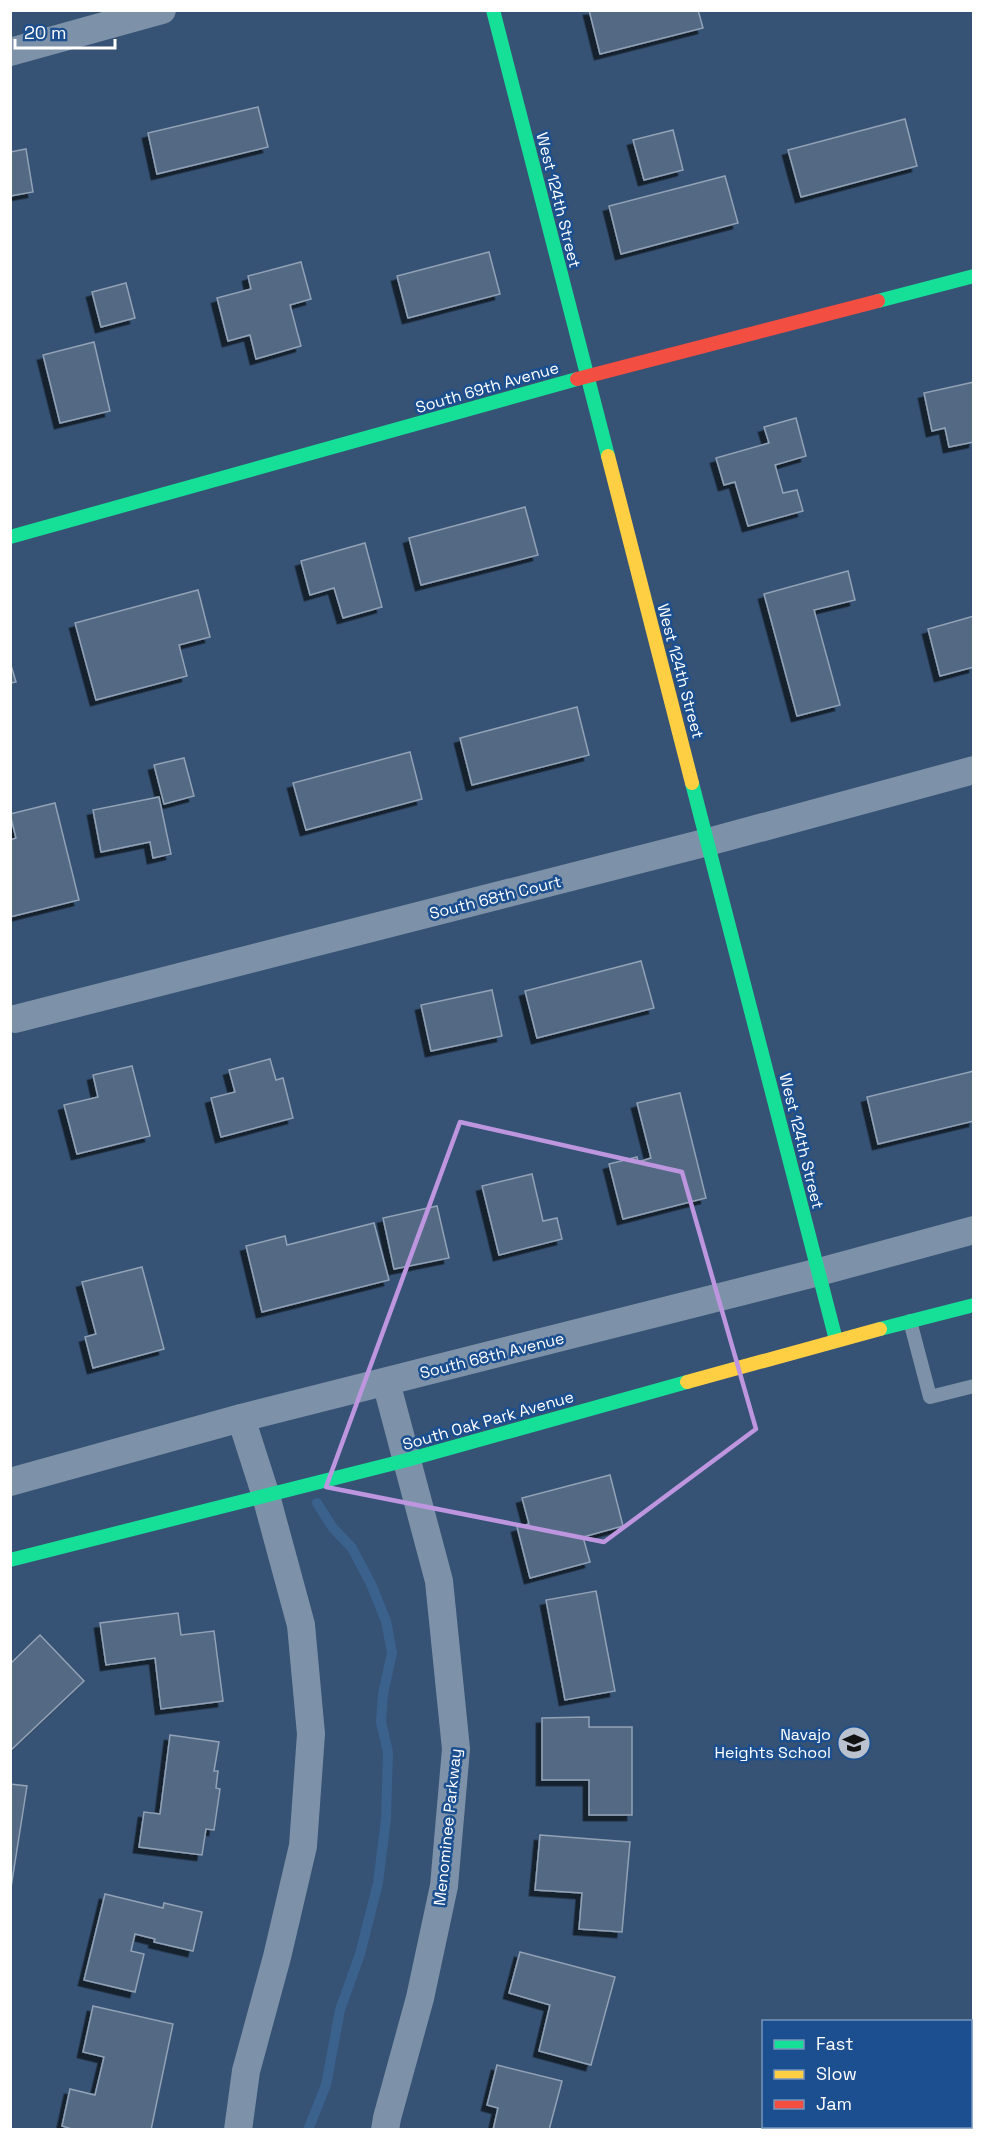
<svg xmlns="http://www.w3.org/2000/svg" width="984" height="2140" font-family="'Space Grotesk',sans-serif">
  <defs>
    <filter id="shadow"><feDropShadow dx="-5.5" dy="5.5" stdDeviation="0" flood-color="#0009"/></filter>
  </defs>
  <rect width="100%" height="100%" fill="#365274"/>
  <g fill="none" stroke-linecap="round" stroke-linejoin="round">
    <!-- stream -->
    <path stroke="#3b618d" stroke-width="10" d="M308,2130L326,2085L340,2010L360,1954L378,1883L386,1819L388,1752L381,1722L383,1694L392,1653L386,1621L371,1584L352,1548L333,1528L317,1503"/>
  </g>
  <!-- building -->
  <g fill="#526984" stroke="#92a2b6" stroke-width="1.5" filter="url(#shadow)">
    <path d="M589,10H698L703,28L600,54Z"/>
    <path d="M258,107L268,147L157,174L148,133Z"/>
    <path d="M905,119L917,166L801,197L788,150Z"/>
    <path d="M673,130L683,170L644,180L633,140Z"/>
    <path d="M26,149L33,192L10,196V152Z"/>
    <path d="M725,176L738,223L621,254L609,206Z"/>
    <path d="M489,252L500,294L408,318L397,276Z"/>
    <path d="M301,262L311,299L290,305L301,346L256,359L250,335L228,341L217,298L251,289L248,276Z"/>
    <path d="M126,283L135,318L101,327L92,292Z"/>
    <path d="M94,342L110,411L60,423L43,355Z"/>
    <path d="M974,382V442L949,447L945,428L932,431L924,393Z"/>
    <path d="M796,418L806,456L775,465L783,493L797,490L803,511L748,526L735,482L724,485L716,458L769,443L764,427Z"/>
    <path d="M525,507L538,555L421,585L409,538Z"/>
    <path d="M365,543L382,607L343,618L334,588L310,595L301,561Z"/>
    <path d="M848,571L855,600L814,610L840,705L797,716L764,594Z"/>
    <path d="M198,590L210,637L179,645L187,676L96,700L75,623Z"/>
    <path d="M974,616V667L940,676L928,629Z"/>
    <path d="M10,662L16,682L10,683Z"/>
    <path d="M577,707L589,755L472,785L460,738Z"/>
    <path d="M410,752L422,799L306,830L293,783Z"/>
    <path d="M184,758L194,796L164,804L154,765Z"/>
    <path d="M159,797L171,854L153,858L150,842L101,852L93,810Z"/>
    <path d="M55,803L79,900L10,917V840L16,838L10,814Z"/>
    <path d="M641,961L654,1008L537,1038L525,991Z"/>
    <path d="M492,990L502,1036L431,1051L421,1005Z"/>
    <path d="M270,1059L276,1080L283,1078L293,1118L221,1137L211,1098L235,1092L229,1070Z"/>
    <path d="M132,1066L150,1136L77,1154L64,1105L98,1097L93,1075Z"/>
    <path d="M974,1071V1121L878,1144L867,1097Z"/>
    <path d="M680,1093L706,1198L623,1219L609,1164L637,1157L638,1162L651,1158L637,1103Z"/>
    <path d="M532,1174L543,1221L557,1218L562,1239L499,1255L482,1186Z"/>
    <path d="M437,1206L449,1258L394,1269L383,1218Z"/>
    <path d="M374,1223L389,1280L262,1312L246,1246L285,1236L287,1245Z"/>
    <path d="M142,1267L164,1349L93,1368L85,1337L96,1334L82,1282Z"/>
    <path d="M610,1475L623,1526L583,1537L590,1562L530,1578L517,1527L529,1524L522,1498Z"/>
    <path d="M596,1591L615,1691L565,1700L546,1600Z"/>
    <path d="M178,1613L181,1635L214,1631L223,1701L161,1709L155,1658L106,1665L100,1623Z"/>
    <path d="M40,1635L84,1681L10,1751V1664Z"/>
    <path d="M589,1717V1727H632V1815H589V1780H542V1718Z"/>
    <path d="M170,1735L219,1742L214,1771H218L216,1788L220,1789L214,1830L206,1829L202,1855L139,1847L144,1812L160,1814Z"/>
    <path d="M10,1784L27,1786L10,1894Z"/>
    <path d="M540,1835L630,1842L622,1932L579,1929L582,1893L535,1890Z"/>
    <path d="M105,1894L163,1908L164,1903L202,1912L193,1951L154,1942L155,1939L135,1934L131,1951L144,1954L135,1992L84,1980Z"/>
    <path d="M520,1952L615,1977L591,2065L539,2051L550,2005L509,1993Z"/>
    <path d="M93,2006L173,2024L151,2130H75L62,2126L70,2089L95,2095L104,2057L83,2052Z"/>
    <path d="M497,2065L562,2081L549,2130H493L498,2108L487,2105Z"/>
    <path d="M870,2126H960L961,2130H871Z"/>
  </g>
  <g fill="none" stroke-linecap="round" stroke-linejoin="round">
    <!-- lane -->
    <path stroke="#7d92a8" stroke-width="14" d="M910,1321L930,1397L974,1386"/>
    <!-- street -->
    <g stroke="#7d92a8" stroke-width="28">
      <path d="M10,52L162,10"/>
      <path d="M15,1019L708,842L974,770"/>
      <path d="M10,1482L241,1418L819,1272L974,1230"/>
      <path d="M238,2130L246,2071L277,1957L303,1846L311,1734L301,1625L266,1496L241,1418"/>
      <path d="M385,2130L387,2118L420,1998L444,1886L456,1749L439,1581L386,1382"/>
    </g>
    <!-- fast -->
    <g stroke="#16e098" stroke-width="14">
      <path d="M493,10L608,456"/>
      <path d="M878,301L974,276"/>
      <path d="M10,537L577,379"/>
      <path d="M692,783L836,1340"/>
      <path d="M880,1329L974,1305"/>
      <path d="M10,1560L407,1460L687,1382"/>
    </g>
    <!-- slow -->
    <g stroke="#ffcf43" stroke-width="14">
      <path d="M608,456L692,783"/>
      <path d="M687,1382L880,1329"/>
    </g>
    <!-- jam -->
    <path stroke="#f24e42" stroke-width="14" d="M577,379L878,301"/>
  </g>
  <!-- marked area -->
  <path fill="none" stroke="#bd96df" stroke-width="4.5" stroke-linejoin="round" d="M460,1122L682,1172L756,1429L604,1542L326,1487Z"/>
  <!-- icons -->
  <defs>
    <symbol id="school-disc" viewBox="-11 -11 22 22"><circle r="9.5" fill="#b9c2ce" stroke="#1b4f8f"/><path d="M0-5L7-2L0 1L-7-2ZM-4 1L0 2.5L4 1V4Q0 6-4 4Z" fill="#111"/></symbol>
  </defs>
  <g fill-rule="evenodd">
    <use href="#school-disc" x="835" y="1724" width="38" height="38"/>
  </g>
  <g text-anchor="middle" stroke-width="5" stroke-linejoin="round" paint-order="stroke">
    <!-- street labels -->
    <g font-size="16" fill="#fff" stroke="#1b4f8f">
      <text transform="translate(559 200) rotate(76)" y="6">West 124th Street</text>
      <text transform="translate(487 387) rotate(-16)" y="6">South 69th Avenue</text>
      <text transform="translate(681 671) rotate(75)" y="6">West 124th Street</text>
      <text transform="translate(495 897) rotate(-14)" y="6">South 68th Court</text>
      <text transform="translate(802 1141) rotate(76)" y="6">West 124th Street</text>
      <text transform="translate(492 1355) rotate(-14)" y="6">South 68th Avenue</text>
      <text transform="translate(488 1420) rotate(-16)" y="6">South Oak Park Avenue</text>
      <text transform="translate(447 1827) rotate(-84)" y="6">Menominee Parkway</text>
    </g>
    <!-- poi labels -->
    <g font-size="16" fill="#fff" stroke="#1b4f8f" text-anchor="end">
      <text x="831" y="1740">Navajo<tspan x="831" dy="18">Heights School</tspan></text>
    </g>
  </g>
  <!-- border -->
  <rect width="984" height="2140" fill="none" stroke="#ffffff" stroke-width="24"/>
  <!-- legend -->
  <rect x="762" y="2020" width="210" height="108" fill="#1b4f8f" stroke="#7695bc" stroke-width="1.5"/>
  <rect x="774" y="2040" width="30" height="9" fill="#16e098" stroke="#7695bc" stroke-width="1.5"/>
  <text x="816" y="2050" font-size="18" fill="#ffffff">Fast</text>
  <rect x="774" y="2070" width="30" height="9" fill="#ffcf43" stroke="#7695bc" stroke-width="1.5"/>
  <text x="816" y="2080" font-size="18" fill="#ffffff">Slow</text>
  <rect x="774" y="2100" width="30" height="9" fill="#f24e42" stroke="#7695bc" stroke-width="1.5"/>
  <text x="816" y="2110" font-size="18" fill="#ffffff">Jam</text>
  <!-- scale -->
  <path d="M15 39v9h100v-9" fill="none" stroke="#ffffff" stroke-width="3"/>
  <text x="24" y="39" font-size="18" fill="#ffffff" stroke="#1b4f8f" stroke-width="4.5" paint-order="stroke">20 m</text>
</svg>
